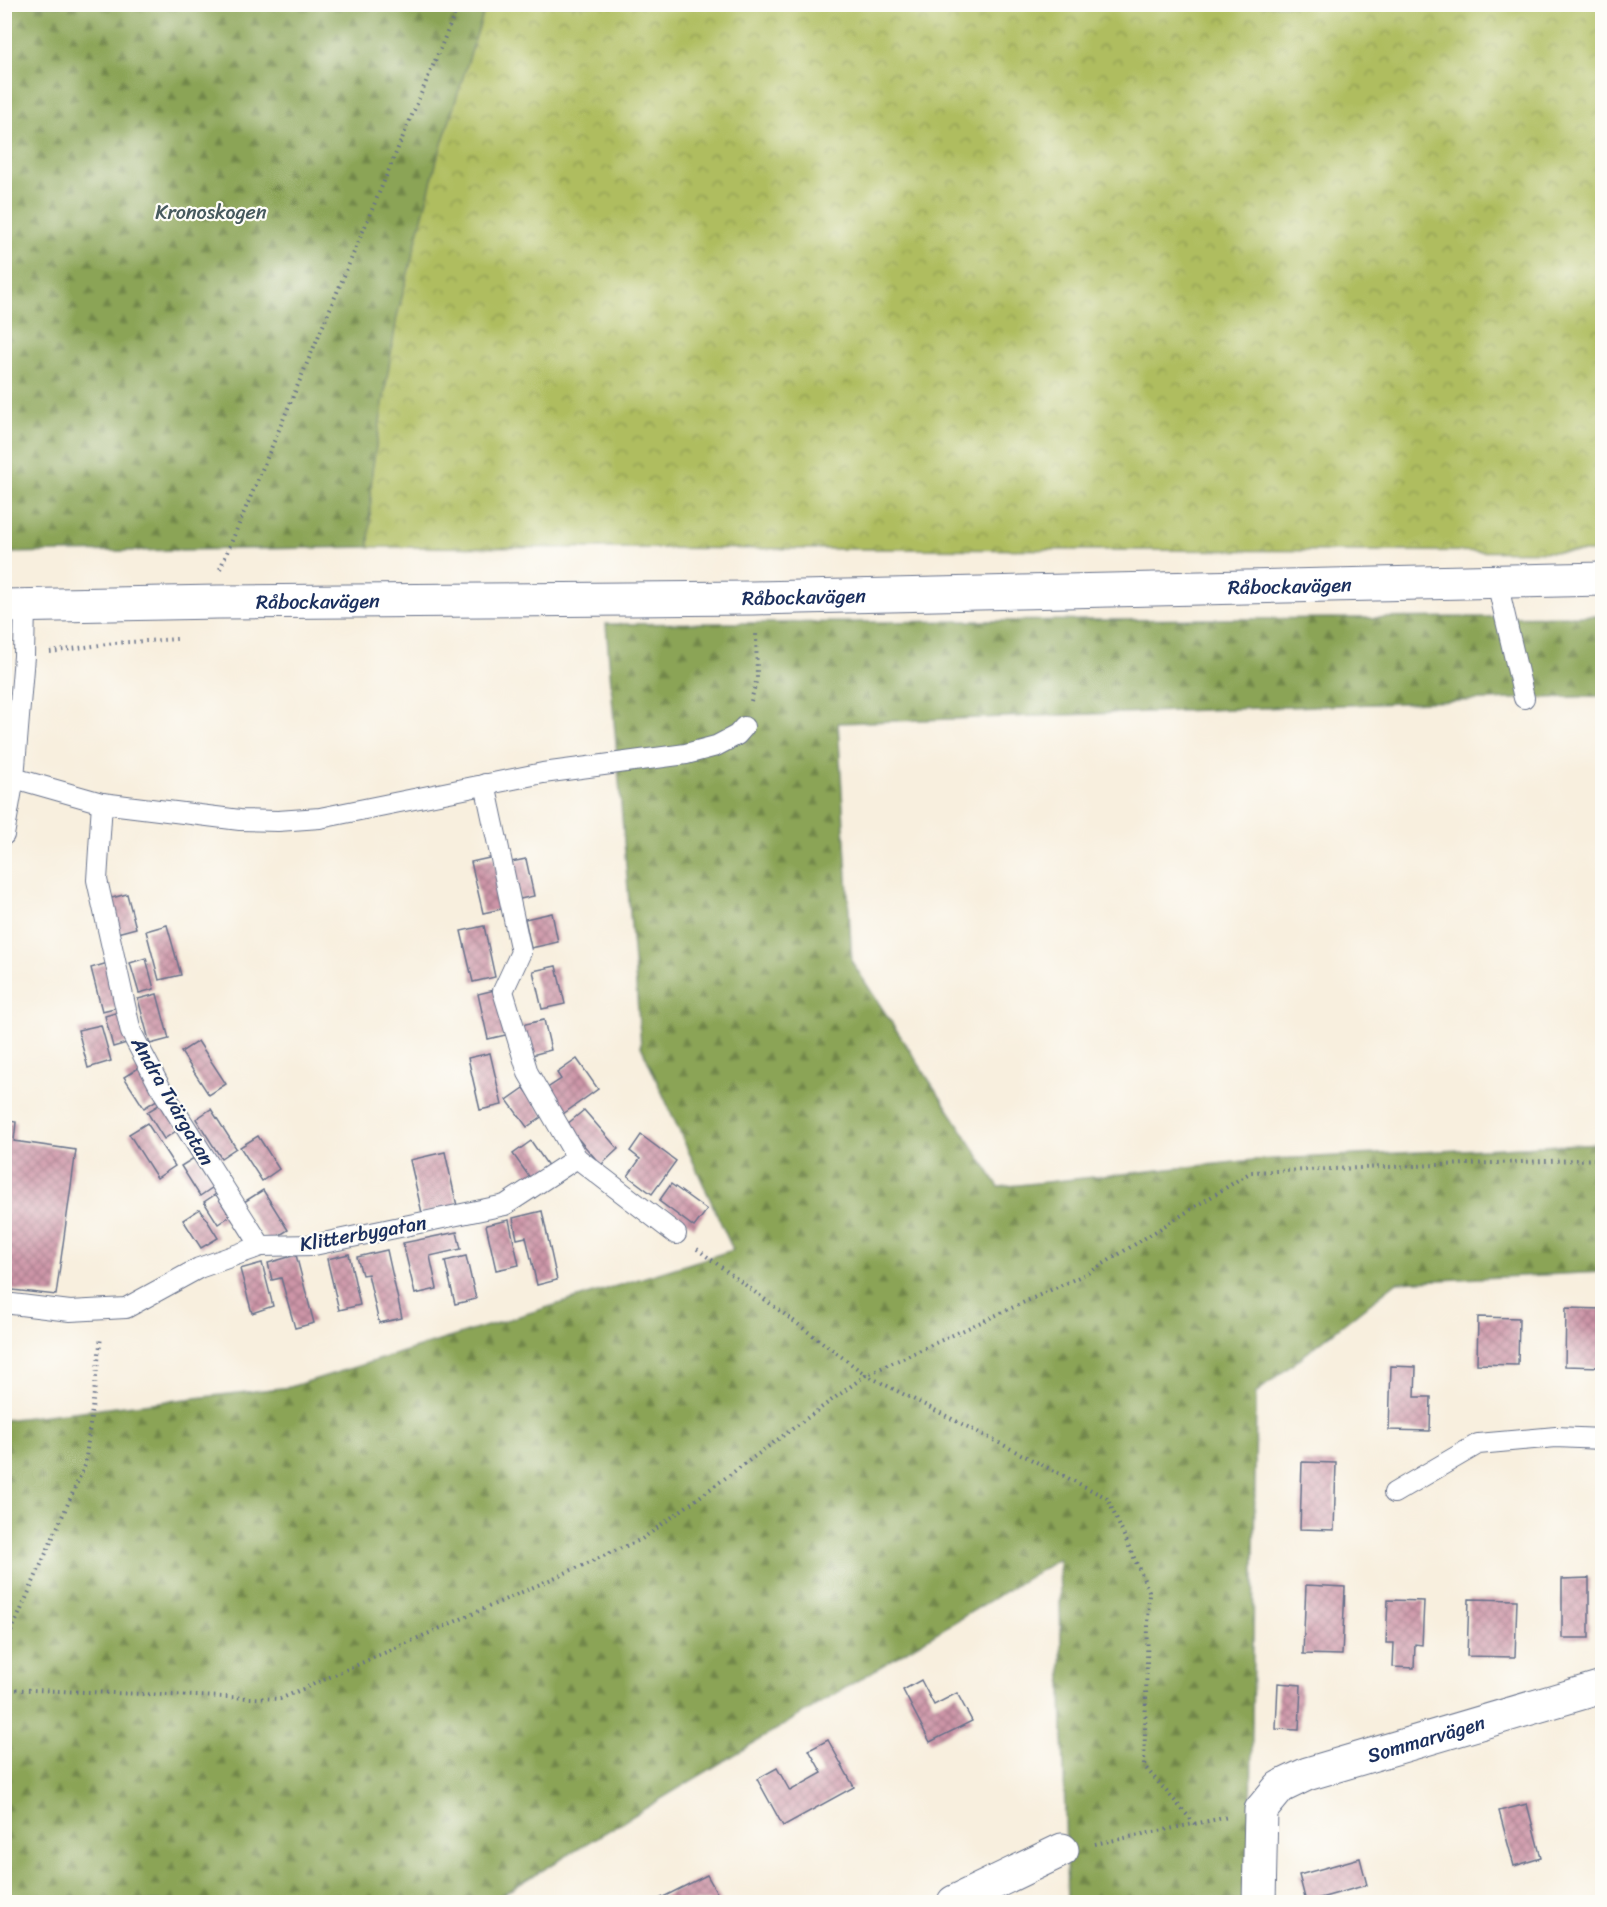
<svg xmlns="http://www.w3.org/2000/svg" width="1607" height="1907" font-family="Sriracha,sans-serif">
  <defs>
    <pattern id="forest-firs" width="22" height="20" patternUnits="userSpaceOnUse" patternTransform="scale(1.5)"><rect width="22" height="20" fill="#8ba456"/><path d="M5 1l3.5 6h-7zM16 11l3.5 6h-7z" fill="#71864a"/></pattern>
    <pattern id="park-crowns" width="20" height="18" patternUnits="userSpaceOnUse" patternTransform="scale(1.5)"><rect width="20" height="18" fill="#afbd5f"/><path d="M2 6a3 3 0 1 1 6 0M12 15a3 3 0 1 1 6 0" fill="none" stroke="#8e9a52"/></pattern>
    <pattern id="building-cross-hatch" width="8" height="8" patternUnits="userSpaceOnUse" patternTransform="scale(1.5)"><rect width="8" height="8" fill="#cd95a7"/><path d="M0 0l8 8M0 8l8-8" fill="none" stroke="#a67a8b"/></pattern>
  </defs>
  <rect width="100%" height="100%" fill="#fdfcf7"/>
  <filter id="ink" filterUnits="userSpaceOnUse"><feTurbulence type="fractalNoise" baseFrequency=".0167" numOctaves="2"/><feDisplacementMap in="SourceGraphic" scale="12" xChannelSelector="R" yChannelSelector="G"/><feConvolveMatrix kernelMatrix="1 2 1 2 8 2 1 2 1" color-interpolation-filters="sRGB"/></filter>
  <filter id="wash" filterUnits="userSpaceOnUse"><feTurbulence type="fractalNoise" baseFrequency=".008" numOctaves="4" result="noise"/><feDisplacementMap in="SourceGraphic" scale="24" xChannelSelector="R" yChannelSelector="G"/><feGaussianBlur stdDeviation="1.35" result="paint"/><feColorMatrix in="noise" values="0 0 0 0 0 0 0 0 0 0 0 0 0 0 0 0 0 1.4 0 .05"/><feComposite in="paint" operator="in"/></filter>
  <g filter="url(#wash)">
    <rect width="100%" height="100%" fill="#f8efde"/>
    <!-- forest -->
    <g fill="url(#forest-firs)" stroke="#536a5a" stroke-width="1.5">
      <path d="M4,5H486L437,160L397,317L372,472L369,547L5,553Z"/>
      <path d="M1602,616V696L838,723L852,962L999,1187L1254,1160L1602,1143V1272L1397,1282L1256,1393L1250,1902H1067L1059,1559L490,1902H5L4,1420L290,1387L733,1250L641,1046L606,624Z"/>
    </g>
    <!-- park -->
    <path fill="url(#park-crowns)" stroke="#65765e" stroke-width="1.5" d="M486,5H1602V552L369,547L372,472L397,317L437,160Z"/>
    <g id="blocks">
      <!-- building -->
      <g fill="url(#building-cross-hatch)">
        <path d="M494,857L506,908L483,913L471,862Z"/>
        <path d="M526,859L534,896L520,899L511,862Z"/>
        <path d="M127,894L136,928L117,933L108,899Z"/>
        <path d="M552,913L558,942L531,948L525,919Z"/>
        <path d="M167,925L181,975L159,980L146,931Z"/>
        <path d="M484,926L495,977L473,982L461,931Z"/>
        <path d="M146,958L154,989L139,993L130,963Z"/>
        <path d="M111,962L123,1006L102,1011L91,968Z"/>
        <path d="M556,966L565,1004L542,1009L533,971Z"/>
        <path d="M499,989L510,1034L488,1039L478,994Z"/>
        <path d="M157,994L169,1039L150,1044L138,999Z"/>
        <path d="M122,1011L130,1042L113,1047L105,1016Z"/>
        <path d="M544,1020L551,1050L528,1056L521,1025Z"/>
        <path d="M101,1025L111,1061L88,1068L78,1030Z"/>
        <path d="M198,1041L226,1084L209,1095L181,1052Z"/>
        <path d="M490,1053L502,1105L480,1110L468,1058Z"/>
        <path d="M577,1059L598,1089L563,1114L546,1089L561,1079L557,1073Z"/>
        <path d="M140,1067L160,1098L144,1108L124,1077Z"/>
        <path d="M524,1088L544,1115L527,1127L507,1100Z"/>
        <path d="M162,1103L179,1129L164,1139L147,1112Z"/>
        <path d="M211,1109L236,1148L221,1158L196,1119Z"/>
        <path d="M584,1110L618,1149L601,1165L566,1125Z"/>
        <path d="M4,1120L16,1122L14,1141L76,1150L56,1295L4,1289Z"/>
        <path d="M147,1123L175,1166L157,1178L129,1134Z"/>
        <path d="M641,1135L676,1161L652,1194L628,1176L640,1159L630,1151Z"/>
        <path d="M258,1136L279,1169L262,1181L240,1147Z"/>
        <path d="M531,1141L551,1170L533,1182L513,1154Z"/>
        <path d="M445,1152L457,1206L422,1213L410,1160Z"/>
        <path d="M197,1156L216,1185L200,1196L181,1166Z"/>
        <path d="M671,1184L707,1210L694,1227L659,1201Z"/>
        <path d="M263,1190L288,1230L269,1242L244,1202Z"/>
        <path d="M216,1194L230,1216L218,1224L204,1202Z"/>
        <path d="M200,1209L218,1238L201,1248L183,1220Z"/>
        <path d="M542,1211L557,1280L537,1285L526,1237L517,1239L513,1218Z"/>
        <path d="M509,1220L519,1265L496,1270L486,1225Z"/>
        <path d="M457,1232L461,1249L430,1256L437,1289L415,1294L403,1243Z"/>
        <path d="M387,1250L402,1318L379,1323L368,1274L362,1275L357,1257Z"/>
        <path d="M349,1254L360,1305L339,1310L327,1259Z"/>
        <path d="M296,1255L314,1323L295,1328L281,1278L272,1280L268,1263Z"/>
        <path d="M466,1256L476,1299L455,1304L445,1261Z"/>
        <path d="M262,1263L273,1306L252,1313L240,1269Z"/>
        <path d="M1566,1308L1602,1309V1367L1565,1366Z"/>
        <path d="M1478,1317L1519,1318L1518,1365L1477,1364Z"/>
        <path d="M1391,1366L1416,1367L1415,1397H1431L1430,1431L1389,1430Z"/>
        <path d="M1302,1462L1336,1463L1334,1530L1300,1529Z"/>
        <path d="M1589,1578V1638H1562V1579Z"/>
        <path d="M1306,1585L1345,1587L1342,1655L1303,1654Z"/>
        <path d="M1469,1599L1517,1600L1515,1657L1467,1656Z"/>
        <path d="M1388,1600L1424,1601L1422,1645L1415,1644L1414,1668L1393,1667L1394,1643H1386Z"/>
        <path d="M921,1680L934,1705L957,1693L972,1721L930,1742L903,1690Z"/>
        <path d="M1278,1683L1301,1685L1299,1730L1276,1729Z"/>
        <path d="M828,1740L854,1787L783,1826L757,1779L777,1768L790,1791L822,1773L809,1750Z"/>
        <path d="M1527,1804L1541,1858L1514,1866L1499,1811Z"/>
        <path d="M1360,1858L1367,1885L1306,1902L1299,1875Z"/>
        <path d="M707,1875L722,1902H661L659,1899Z"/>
      </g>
    </g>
  </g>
  <g filter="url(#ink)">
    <use href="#blocks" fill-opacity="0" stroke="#68728b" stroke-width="1.5"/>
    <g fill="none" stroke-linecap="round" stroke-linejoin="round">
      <defs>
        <g id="lane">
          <path d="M1497,582L1524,698"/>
          <path d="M25,605L24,656L14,778L102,803L240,820L278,821L320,818L543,773L686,754L716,746L737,735L744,727"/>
          <path d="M4,778H14L4,835"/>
          <path d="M485,784L521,952L503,991L528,1073L577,1158L676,1234"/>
          <path d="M102,803L97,880L131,1032L160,1087L261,1246"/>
          <path d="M4,1303L70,1311L126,1308L199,1268L261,1246L314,1245L505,1205L577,1158"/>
          <path d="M1394,1493L1478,1444L1556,1437L1602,1439"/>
        </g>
        <g id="street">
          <path d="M954,1902L1062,1850"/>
          <path id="s1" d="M1259,1902L1261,1810L1280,1787L1307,1774L1602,1687"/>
        </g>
        <g id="secondary">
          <path id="s2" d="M4,606L218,602L753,598L1602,579"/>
        </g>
      </defs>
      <!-- lane casing -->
      <use href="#lane" stroke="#68728b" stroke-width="22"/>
      <!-- street casing -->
      <use href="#street" stroke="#68728b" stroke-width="35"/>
      <!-- secondary casing -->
      <use href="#secondary" stroke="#68728b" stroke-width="35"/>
      <!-- path -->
      <g stroke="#68728b" stroke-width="4" stroke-dasharray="1.5 4.5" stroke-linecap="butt">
        <path d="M220,569L459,4"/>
        <path d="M50,652L114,643L177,639"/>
        <path d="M751,701L757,678L756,631"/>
        <path d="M697,1249L866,1375L1107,1498L1149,1591L1144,1766L1195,1824"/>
        <path d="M4,1648L85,1465L101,1337"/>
        <path d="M4,1689L280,1699L642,1539L866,1375L1092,1271L1251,1172L1602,1159"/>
        <path d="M1095,1844L1228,1817"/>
      </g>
      <!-- lane -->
      <use href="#lane" stroke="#fff" stroke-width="20"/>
      <!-- street -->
      <use href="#street" stroke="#fff" stroke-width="33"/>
      <!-- secondary -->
      <use href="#secondary" stroke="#fff" stroke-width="33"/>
    </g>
  </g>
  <g text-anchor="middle" stroke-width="4.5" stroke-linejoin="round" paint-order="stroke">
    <!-- park labels -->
    <g font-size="20" fill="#475a5e" stroke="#fdfcf7">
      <text x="211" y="219">Kronoskogen</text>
    </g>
    <!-- street labels -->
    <g font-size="20" fill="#1b2f5e" stroke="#fdfcf7">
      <text dy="7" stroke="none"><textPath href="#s2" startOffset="1286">Råbockavägen</textPath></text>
      <text dy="7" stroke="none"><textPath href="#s2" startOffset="800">Råbockavägen</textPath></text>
      <text dy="7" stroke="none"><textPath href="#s2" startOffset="314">Råbockavägen</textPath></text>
      <text transform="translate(173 1101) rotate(60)" y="7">Andra Tvärgatan</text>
      <text transform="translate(363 1233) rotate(-10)" y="7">Klitterbygatan</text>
      <text dy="7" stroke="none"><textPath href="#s1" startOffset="276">Sommarvägen</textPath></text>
    </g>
  </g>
  <!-- margin -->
  <rect width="1607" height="1907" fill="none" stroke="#fdfcf7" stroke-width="24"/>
</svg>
